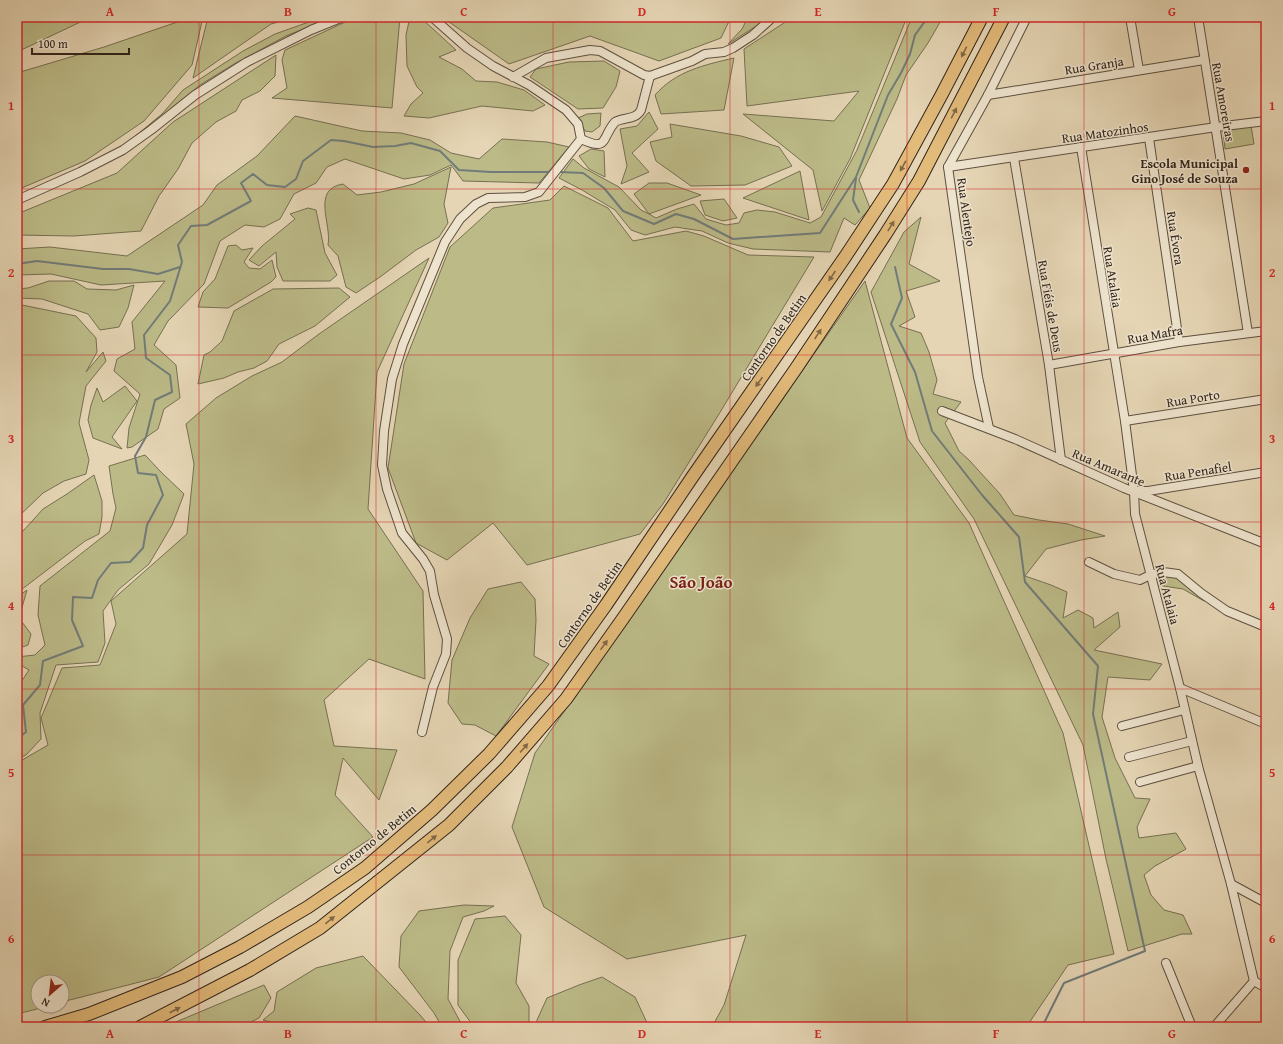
<svg xmlns="http://www.w3.org/2000/svg" width="1283" height="1044" font-family="'Gentium Book Plus',serif">
  <rect width="100%" height="100%" fill="#e5d5b4"/>
  <filter id="stains"><feTurbulence type="fractalNoise" baseFrequency=".005" numOctaves="4"/><feColorMatrix values="0 0 0 0 .2 0 0 0 0 .09 0 0 0 0 .02 0 0 0 .5 -.17"/></filter>
  <radialGradient id="worn" r=".72"><stop offset=".6" stop-color="#630" stop-opacity="0"/><stop offset="1" stop-color="#630" stop-opacity=".3"/></radialGradient>
  <!-- green -->
  <g fill="#bcbb88" stroke="#767052">
    <path d="M17,17H91L17,52Z"/>
    <path d="M192,17H203L192,65L144,121L85,161L17,190V73L104,47Z"/>
    <path d="M208,17H296L271,24L193,78Z"/>
    <path d="M323,17H333L286,36L234,64L200,85L170,110L133,138L162,114L183,90L243,51L275,34Z"/>
    <path d="M356,17H400L392,108L272,98L287,88L282,60L285,50Z"/>
    <path d="M410,17H420L456,50L439,57L462,69L476,81L497,82L524,90L545,105L533,111L482,106L429,118L404,116L411,104L423,93L417,87L407,66L406,35Z"/>
    <path d="M442,17H731L721,38L659,61L590,36L509,64Z"/>
    <path d="M748,17H767L761,23L728,44L742,29Z"/>
    <path d="M793,17H907L850,159L822,211L813,170L743,114L834,121L859,91L747,106L744,49Z"/>
    <path d="M912,17H943L928,43L906,75L897,99L859,180L870,208L855,225L844,218L830,252L753,249L728,243L702,231L675,227L645,235L631,230L615,210L582,190L559,178L573,159L584,168L619,187L641,210L649,214L634,194L649,183H667L701,195L649,214L656,218L677,209L694,204L706,219L726,225L739,223L744,213L757,210L775,212L810,223L821,217L857,150Z"/>
    <path d="M276,55L275,76L260,91L242,100L236,111L216,122L192,143L178,169L159,196L141,231L74,236L17,235V214L117,173L173,122Z"/>
    <path d="M734,58L724,110L661,114L655,95C676,71 704,65 734,58Z"/>
    <path d="M604,61L620,71L616,87L603,108L578,109L530,77L536,69L569,62Z"/>
    <path d="M649,112L658,129L632,153L649,172L621,184L627,166L620,129L637,126Z"/>
    <path d="M601,113L600,126L592,132L585,131L578,118L587,114Z"/>
    <path d="M295,116L362,131L401,133L430,140L451,153L479,159L502,139L547,142L569,147L539,183L463,181L451,165L430,175L404,179L345,159L327,167L316,183L294,194L280,219L264,227L245,225L220,241L204,284L168,321L154,345L176,365L180,398L164,409L158,429L132,447L127,448L129,428L140,394L114,371L117,359L135,349L132,322L165,281L101,285L51,274L17,275V249L50,247L127,256L203,205L217,185L257,156Z"/>
    <path d="M670,124L741,136L779,147L792,166L745,185L691,186L656,161L650,142L672,137Z"/>
    <path d="M1251,126L1254,144L1225,149L1223,131Z"/>
    <path d="M591,149L604,151L605,177L589,169L579,156Z"/>
    <path d="M451,167L444,204L448,223L439,237L416,250L380,277L356,293L346,287L338,256L328,245C332,224 311,189 343,184L357,195L381,192L414,184Z"/>
    <path d="M800,171L809,220L743,198Z"/>
    <path d="M564,186L608,208L633,241L686,231L704,236L748,255L814,257L719,414L663,504L640,534L527,565L493,523L447,560L416,543L388,468L404,364L450,247L493,208L550,200Z"/>
    <path d="M724,199L737,218L723,221L705,215L700,201Z"/>
    <path d="M308,208L316,210L325,253L337,275L330,281H283L277,267L276,252L259,266L249,260L262,246L295,219L290,214Z"/>
    <path d="M921,217L909,264L940,281L906,291L915,317L899,326L921,333L929,352L937,380L933,394L961,402L945,423L959,451L969,460L1000,494L1014,515L1039,520L1068,524L1105,536L1081,540L1046,549L1025,576L1051,585L1067,592L1063,618L1078,610L1093,618L1094,628L1118,612L1120,627L1094,650L1162,664L1150,680L1108,677L1102,717L1115,758L1135,798L1150,799L1137,827L1139,838L1176,833L1186,849L1155,866L1144,875L1151,895L1164,910L1183,915L1192,934H1182L1128,951L1106,859L1083,745L974,519L920,442L871,292L904,232Z"/>
    <path d="M236,245L242,250L253,248L244,262L249,268L260,269L272,260L276,277L271,282L228,308L198,307L203,292L215,279L228,246Z"/>
    <path d="M429,258L377,372L368,509L423,591L425,679L369,659L324,700L334,746L397,750L379,800L343,758L335,795L373,837L159,977L62,1002V982H38V1006H49L17,1014V763L48,745L41,718L62,668L100,665L116,624L111,601L187,534L194,464L186,424L216,398L252,376L282,362L319,334Z"/>
    <path d="M49,281H74L87,289L116,290L134,285L128,308L119,327L100,330L88,314L42,299L17,298V289L28,288Z"/>
    <path d="M865,281L907,438L969,523L1063,733L1114,954L1068,965L1029,1023L1025,1027H712L724,1005L746,935L627,959L544,907L512,827L535,753Z"/>
    <path d="M339,288L350,297L315,326L279,344L267,361L254,368L238,372L224,378L198,384L204,355L210,352L222,341L234,311L273,289Z"/>
    <path d="M17,304L76,316L96,338L97,352L86,372L103,352L106,361L86,386L79,423L89,460L86,474L64,481L43,493L17,518Z"/>
    <path d="M125,386L137,401L112,437L122,449L93,438L88,420L91,405L97,388L103,402Z"/>
    <path d="M145,455L160,471L184,494L172,525L149,564L118,590L103,611L105,643L98,662L56,665L40,713L41,739L26,755L17,759V688L29,670L17,663V657L35,655L45,645L38,615L40,586L110,531L116,508L113,494L109,466Z"/>
    <path d="M94,475L102,501V517L99,534L85,541L17,593V535L24,530L43,509L67,494Z"/>
    <path d="M1167,575L1177,578L1203,598L1204,601L1183,589L1157,585L1155,576Z"/>
    <path d="M521,582L535,599L536,620L534,656L549,664L496,736L475,725L462,724L448,703L452,660L470,618L488,589Z"/>
    <path d="M27,590L19,618L31,634L28,645L17,649V597Z"/>
    <path d="M464,905L494,906L484,911L463,917L450,951L448,999L463,1027H442L434,1013L399,967L401,936L419,911Z"/>
    <path d="M505,916L521,935L516,983L529,1006V1027H474L458,1005V960L475,919Z"/>
    <path d="M363,956L420,1015L430,1027H291L263,1020L274,1011L277,992L316,968Z"/>
    <path d="M602,977L635,997L649,1027H537V1020L547,998L579,985Z"/>
    <path d="M264,985L271,998L259,1018L241,1027H164Z"/>
  </g>
  <g fill="none" stroke-linecap="round" stroke-linejoin="round">
    <!-- stream -->
    <g stroke="#717c7a" stroke-width="2">
      <path d="M559,172L583,173L604,188L623,211L654,224L676,214L694,219L733,239L820,233L856,177L888,95L901,73L910,54L915,35L928,17"/>
      <path d="M856,178L853,200L859,212"/>
      <path d="M17,264L37,261L103,269H129L158,274L180,267"/>
      <path d="M895,267L902,298L891,324L915,372L932,431L982,495L1019,537L1025,582L1098,666L1093,714L1145,951L1064,983L1043,1025L1041,1027"/>
      <path d="M17,739L26,732L23,705L40,685L43,661L83,646L72,620L73,597L92,598L98,580L111,563L130,562L143,548L147,525L163,495L156,475L138,473L135,456L146,437L155,400L172,392L170,375L146,358L144,335L170,301L182,262L178,245L191,226L207,225L251,201L241,183L253,174L267,185L285,187L296,179L303,161L331,140L344,141L373,147L395,146L411,143L440,151L459,170L491,172H551"/>
    </g>
    <defs>
      <g id="minor">
        <path d="M1130,17L1139,70"/>
        <path d="M1198,17L1248,333"/>
        <path d="M513,77L546,58L590,50L600,51L644,75L650,76L692,61L705,54L724,52L733,48L753,35L773,17"/>
        <path d="M988,95L1204,60"/>
        <path d="M1149,138L1179,342"/>
        <path d="M581,139C609,152 601,138 615,122C624,117 636,120 641,110L650,76"/>
        <path d="M1081,147L1125,421L1134,491L1135,514L1180,688L1198,766L1231,884L1254,981L1214,1027"/>
        <path d="M1014,158L1049,365L1061,460"/>
        <path d="M948,167L1216,127L1266,121"/>
        <path d="M17,200L80,172L123,150L151,130L195,95L247,62L311,30L343,17"/>
        <path d="M1049,365L1179,342L1266,331"/>
        <path d="M942,411L1015,439L1124,488L1266,544"/>
        <path d="M1125,421L1266,399"/>
        <path d="M989,428L978,377L948,167L988,95L1027,17"/>
        <path d="M1138,491H1148L1266,472"/>
        <path d="M1089,562L1114,574L1140,580L1150,575L1163,572L1178,574L1201,593L1227,611L1266,627"/>
        <path d="M1180,688L1266,724"/>
        <path d="M1122,726L1184,710"/>
        <path d="M422,732L433,687L446,654L447,639L434,595L430,571L423,559L402,533L387,489L382,465L384,431L392,379L403,344L445,242L460,219L476,204L488,198L525,197L539,192L581,139L578,124L566,110L529,85L493,66L467,48L432,17"/>
        <path d="M1129,757L1192,741"/>
        <path d="M1140,782L1198,766"/>
        <path d="M1231,884L1266,903"/>
        <path d="M1166,963L1192,1027"/>
        <path d="M1254,981L1266,988"/>
      </g>
      <g id="highway">
        <path d="M45,1027L89,1014L182,977L240,947L308,907L365,868L432,810L489,754L548,686L606,605L693,476L845,257L893,184L942,94L982,17"/>
        <path d="M140,1027L250,970L320,928L449,825L507,767L566,699L624,617L797,367L885,235L919,181L1004,17"/>
      </g>
    </defs>
    <!-- minor casing -->
    <use href="#minor" stroke="#5e5041" stroke-width="10"/>
    <!-- highway casing -->
    <use href="#highway" stroke="#31241b" stroke-width="14"/>
    <!-- minor -->
    <use href="#minor" stroke="#eee4ce" stroke-width="8"/>
    <!-- highway -->
    <use href="#highway" stroke="#e2ba7a" stroke-width="12"/>
  </g>
  <!-- one-way arrows -->
  <defs><path id="oneway-solid" d="M-6-.8H1V-3.2L6.5 0L1 3.2V.8H-6Z"/></defs>
  <g fill="#816846">
    <use href="#oneway-solid" transform="translate(964 52) rotate(117)"/>
    <use href="#oneway-solid" transform="translate(954 113) rotate(-63)"/>
    <use href="#oneway-solid" transform="translate(903 166) rotate(119)"/>
    <use href="#oneway-solid" transform="translate(891 226) rotate(-58)"/>
    <use href="#oneway-solid" transform="translate(832 276) rotate(124)"/>
    <use href="#oneway-solid" transform="translate(818 334) rotate(-57)"/>
    <use href="#oneway-solid" transform="translate(759 382) rotate(125)"/>
    <use href="#oneway-solid" transform="translate(604 645) rotate(-54)"/>
    <use href="#oneway-solid" transform="translate(524 748) rotate(-49)"/>
    <use href="#oneway-solid" transform="translate(432 839) rotate(-39)"/>
    <use href="#oneway-solid" transform="translate(330 920) rotate(-39)"/>
    <use href="#oneway-solid" transform="translate(175 1010) rotate(-27)"/>
  </g>
  <!-- grid -->
  <path fill="none" stroke="#d62828" stroke-width="1" stroke-opacity="0.55" d="M199,17V1027M376,17V1027M553,17V1027M730,17V1027M907,17V1027M1084,17V1027M17,189H1266M17,355H1266M17,522H1266M17,689H1266M17,855H1266"/>
  <!-- markers -->
  <circle fill="#8f2418" stroke="#eee4ce" stroke-width="1.5" cx="1246" cy="170" r="4"/>
  <g text-anchor="middle" stroke-width="3" stroke-linejoin="round" paint-order="stroke">
    <!-- street labels -->
    <g font-size="13" fill="#31241b" stroke="#eee4ce">
      <text transform="translate(1094 65) rotate(-9)" y="5">Rua Granja</text>
      <text transform="translate(1224 102) rotate(80)" y="5">Rua Amoreiras</text>
      <text transform="translate(1105 132) rotate(-8)" y="5">Rua Matozinhos</text>
      <text transform="translate(967 212) rotate(82)" y="5">Rua Alentejo</text>
      <text transform="translate(1176 238) rotate(81)" y="5">Rua Évora</text>
      <text transform="translate(1113 277) rotate(81)" y="5">Rua Atalaia</text>
      <text transform="translate(1051 306) rotate(80)" y="5">Rua Fiéis de Deus</text>
      <text transform="translate(1155 334) rotate(-10)" y="5">Rua Mafra</text>
      <text transform="translate(773 337) rotate(-55)" y="5">Contorno de Betim</text>
      <text transform="translate(1193 398) rotate(-9)" y="5">Rua Porto</text>
      <text transform="translate(1109 467) rotate(23)" y="5">Rua Amarante</text>
      <text transform="translate(1198 471) rotate(-9)" y="5">Rua Penafiel</text>
      <text transform="translate(1168 594) rotate(75)" y="5">Rua Atalaia</text>
      <text transform="translate(589 604) rotate(-55)" y="5">Contorno de Betim</text>
      <text transform="translate(374 839) rotate(-39)" y="5">Contorno de Betim</text>
    </g>
    <!-- poi labels -->
    <g font-size="13" font-weight="bold" fill="#31241b" stroke="#eee4ce" text-anchor="end">
      <text x="1238" y="168">Escola Municipal<tspan x="1238" dy="15">Gino José de Souza</tspan></text>
    </g>
    <!-- district labels -->
    <g font-size="17" font-weight="bold" fill="#7a1f14" stroke="#eee4ce">
      <text x="701" y="588">São João</text>
    </g>
  </g>
  <!-- margin -->
  <rect width="1283" height="1044" fill="none" stroke="#e5d5b4" stroke-width="44"/>
  <!-- north arrow -->
  <g transform="translate(50 994) rotate(208)"><circle r="19" fill="#eee4ce" stroke="#a29786"/>
  <path d="M0-3L7 15L0 10L-7 15Z" fill="#8f2418"/>
  <text y="-6" font-size="11" font-weight="bold" text-anchor="middle" fill="#31241b">N</text>
  </g>
  <!-- scale -->
  <path d="M32 48v6h97v-6" fill="none" stroke="#31241b" stroke-width="2"/>
  <text x="38" y="48" font-size="12" fill="#31241b" stroke="#eee4ce" stroke-width="3" paint-order="stroke">100 m</text>
  <rect x="22" y="22" width="1239" height="1000" fill="none" stroke="#d62828" stroke-width="1.5"/>
  <g font-size="13" text-anchor="middle" font-weight="bold" fill="#d62828">
    <text x="110" y="16">A</text>
    <text x="288" y="16">B</text>
    <text x="464" y="16">C</text>
    <text x="642" y="16">D</text>
    <text x="818" y="16">E</text>
    <text x="996" y="16">F</text>
    <text x="1172" y="16">G</text>
    <text x="11" y="110">1</text>
    <text x="1272" y="110">1</text>
    <text x="11" y="277">2</text>
    <text x="1272" y="277">2</text>
    <text x="11" y="443">3</text>
    <text x="1272" y="443">3</text>
    <text x="11" y="610">4</text>
    <text x="1272" y="610">4</text>
    <text x="11" y="777">5</text>
    <text x="1272" y="777">5</text>
    <text x="11" y="943">6</text>
    <text x="1272" y="943">6</text>
    <text x="110" y="1038">A</text>
    <text x="288" y="1038">B</text>
    <text x="464" y="1038">C</text>
    <text x="642" y="1038">D</text>
    <text x="818" y="1038">E</text>
    <text x="996" y="1038">F</text>
    <text x="1172" y="1038">G</text>
  </g>
  <rect width="100%" height="100%" filter="url(#stains)"/>
  <rect width="100%" height="100%" fill="url(#worn)"/>
</svg>
